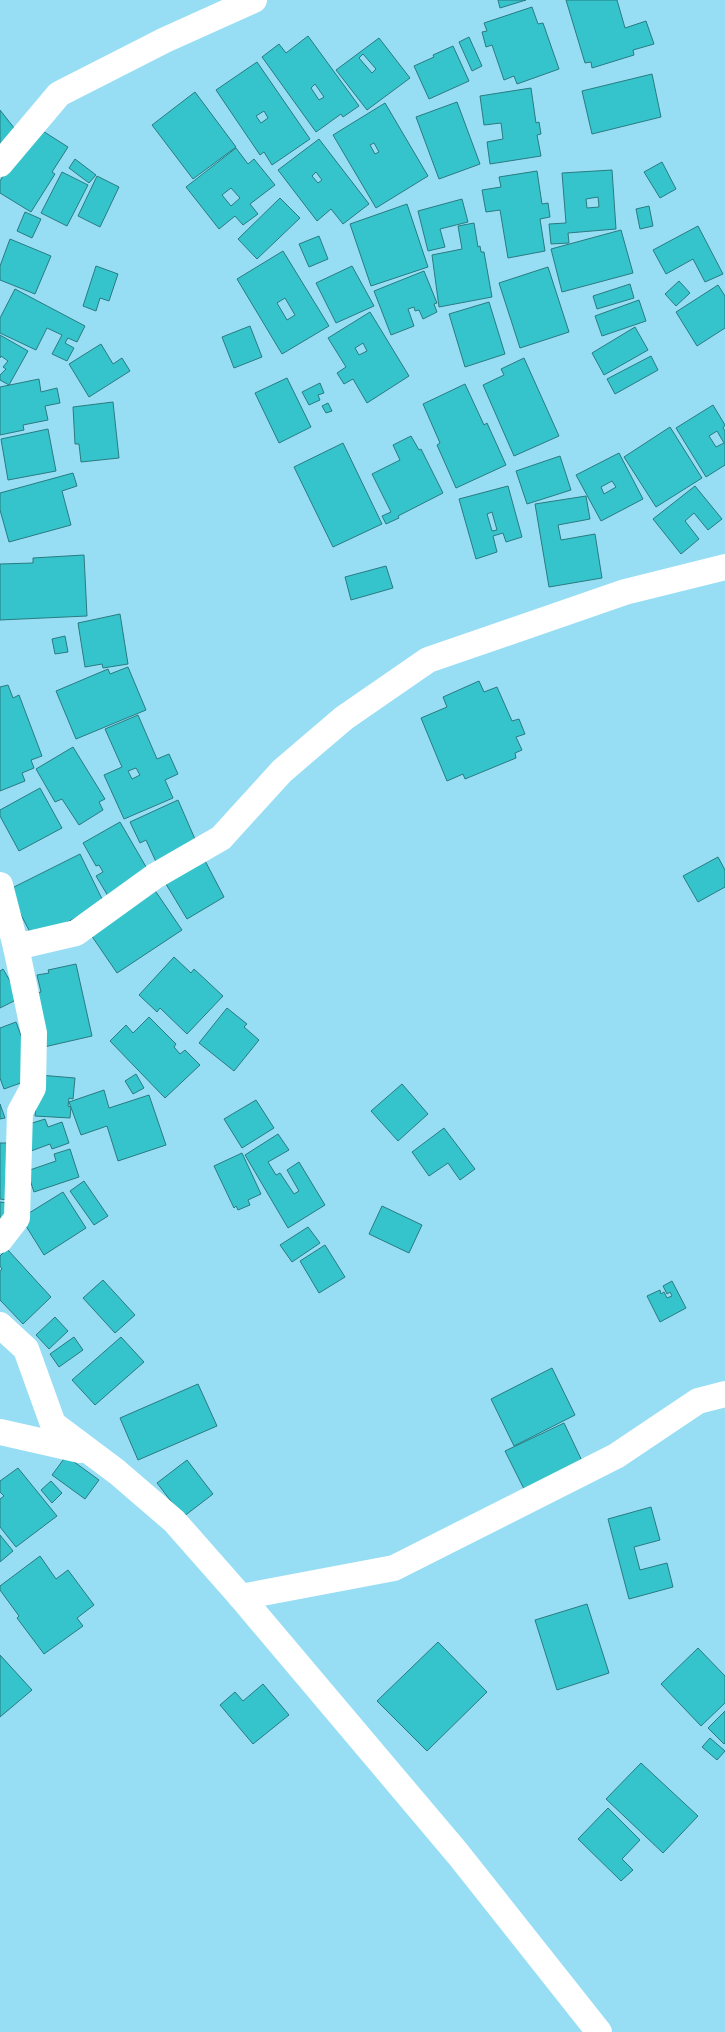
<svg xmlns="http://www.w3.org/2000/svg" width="725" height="2032" font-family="Arial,sans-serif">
  <rect width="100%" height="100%" fill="#97def5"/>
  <!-- building -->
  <g fill="#36c4cc" stroke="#297b80" fill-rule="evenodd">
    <path d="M498,0H526L500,8Z"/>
    <path d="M566,0H617L625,28L646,21L654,44L633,50L634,55L592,68L591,62L585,63Z"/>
    <path d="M532,7L538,24L543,23L559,69L517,84L514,76L504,80L492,45L486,47L482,32L487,31L484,23Z"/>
    <path d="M308,36L359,106L343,117L341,114L316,132L262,57L279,44L286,53ZM315,84L324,97L319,100L311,88Z"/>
    <path d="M469,37L482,66L472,71L459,42Z"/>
    <path d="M379,38L410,78L367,110L336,70ZM363,54L376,69L372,73L359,58Z"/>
    <path d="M453,46L469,81L429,99L414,66L434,57L433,55Z"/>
    <path d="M257,62L310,139L272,165L264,152L260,155L216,90ZM264,111L268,118L261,123L256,116Z"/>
    <path d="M652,74L661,117L592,134L582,91Z"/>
    <path d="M531,88L536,123L539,122L541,134L537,135L541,156L490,164L487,142L503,139L501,123L484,125L480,96Z"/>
    <path d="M195,92L236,147L193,179L152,125Z"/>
    <path d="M457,102L480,164L439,179L416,117Z"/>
    <path d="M385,103L428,176L376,208L333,135ZM374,143L379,152L375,154L370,145Z"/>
    <path d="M0,110L18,133L0,147Z"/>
    <path d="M38,128L68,147L52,172L55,174L31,212L0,193V181L19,151Z"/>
    <path d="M319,139L369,204L343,224L331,209L317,221L278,170ZM316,172L322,180L318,183L312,176Z"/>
    <path d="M236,148L248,164L254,159L275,185L250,204L258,214L243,225L235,216L219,229L186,187ZM231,188L240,198L231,206L222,195Z"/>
    <path d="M75,159L96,175L89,183L69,168Z"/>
    <path d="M662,162L676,189L660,198L644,172Z"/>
    <path d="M612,170L616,229L568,233L569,243L551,244L549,224L566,223L562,173ZM598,197L599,207L587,208L586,199Z"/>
    <path d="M537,171L542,204L548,203L550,217L540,219L545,251L508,258L500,210L486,212L482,190L501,187L499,177Z"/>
    <path d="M62,172L88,185L67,226L41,213Z"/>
    <path d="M97,176L119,187L100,227L78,216Z"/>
    <path d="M280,198L300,218L257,259L238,239Z"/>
    <path d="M462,199L468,222L440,229L445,247L428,251L418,211Z"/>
    <path d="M407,204L428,267L371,286L350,224Z"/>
    <path d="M649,206L653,226L640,229L636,209Z"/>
    <path d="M25,212L41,219L32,238L17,231Z"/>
    <path d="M474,223L478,247L480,246L481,252H484L492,297L439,307L432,255L462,249L458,226Z"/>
    <path d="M698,226L723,274L705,282L693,259L666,274L653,250Z"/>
    <path d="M621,230L633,273L562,292L551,249Z"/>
    <path d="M319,236L328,259L309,267L299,244Z"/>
    <path d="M10,239L51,256L35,294L0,280V266Z"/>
    <path d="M283,251L329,326L282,354L237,279ZM285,298L295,315L287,320L277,303Z"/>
    <path d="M96,266L118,274L109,301L100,298L96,311L83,306Z"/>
    <path d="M352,266L374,306L336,323L316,283Z"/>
    <path d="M548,267L569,332L520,348L499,283Z"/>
    <path d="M424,271L437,303L434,304L437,312L423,319L419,310L415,311L414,307L408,309L414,326L391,335L374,291Z"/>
    <path d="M679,281L690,293L676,306L665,294Z"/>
    <path d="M630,284L634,298L597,309L593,296Z"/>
    <path d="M718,285L725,296V328L697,346L676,312Z"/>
    <path d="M15,289L85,326L77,342L68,338L65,343L74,348L67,361L52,354L62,335L47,328L36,350L0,333V318Z"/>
    <path d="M639,300L646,321L602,336L595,316Z"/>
    <path d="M489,302L505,354L465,367L449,314Z"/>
    <path d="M370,312L409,376L367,403L353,379L344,384L337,373L346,367L328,338ZM363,343L367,351L359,355L355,348Z"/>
    <path d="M250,326L262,357L234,368L222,337Z"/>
    <path d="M635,327L648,350L604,375L592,353Z"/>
    <path d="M0,335L28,351L9,385L0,380V375L6,369L3,367L8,361L1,356L0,358Z"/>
    <path d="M101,344L113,364L122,358L130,371L89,397L69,364Z"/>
    <path d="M651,356L658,370L615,394L607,379Z"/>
    <path d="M524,358L559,436L514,456L483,385L504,375L501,369Z"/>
    <path d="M287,378L311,427L279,443L255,393Z"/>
    <path d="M39,379L41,392L57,388L60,403L45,406L48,420L23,425L24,430L0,435V387Z"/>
    <path d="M320,383L324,393L318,395L320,400L309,405L302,392Z"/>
    <path d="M465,384L484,425L487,423L506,465L456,488L437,445L440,443L423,404Z"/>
    <path d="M113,402L119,458L81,462L79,444H75L73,407Z"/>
    <path d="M328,403L332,411L326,413L322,406Z"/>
    <path d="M713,405L725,425L723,428L725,431V465L706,477L676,428ZM717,431L724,443L716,447L709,436Z"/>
    <path d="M670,427L702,478L656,507L624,457Z"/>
    <path d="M48,429L56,471L8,480L1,439Z"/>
    <path d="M411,436L419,450L421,449L443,493L398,516L399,518L386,524L382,516L391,512L372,474L400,460L393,445Z"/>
    <path d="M343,443L382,524L333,547L294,467Z"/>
    <path d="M619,453L643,499L601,521L576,475ZM612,481L616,487L604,494L601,487Z"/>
    <path d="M560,456L571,490L527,504L516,471Z"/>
    <path d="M73,473L77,486L62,491L71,525L9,542L0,510V493Z"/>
    <path d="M508,486L522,537L506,542L503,533L493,536L497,552L476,559L459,499ZM492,512L497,530L492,531L487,514Z"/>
    <path d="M695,486L722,519L708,530L694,513L685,521L699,539L681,554L653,519Z"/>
    <path d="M586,496L590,519L558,525L561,540L595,534L602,578L549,587L535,504Z"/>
    <path d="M84,555L87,616L0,620V564L33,563V558Z"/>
    <path d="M386,566L393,588L351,600L345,577Z"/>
    <path d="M120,614L128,664L103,668L102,664L85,667L78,623Z"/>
    <path d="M65,636L68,652L55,654L52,639Z"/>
    <path d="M128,667L146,710L76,739L56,691L108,669L110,674Z"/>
    <path d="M479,681L484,692L497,687L512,721L519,719L525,734L516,737L522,750L515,753L516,758L465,779L463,774L447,781L421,718L447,707L443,697Z"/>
    <path d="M8,685L13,698L19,695L42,756L31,760L34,768L22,773L25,781L0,791V687Z"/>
    <path d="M138,715L157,759L169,754L178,774L165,780L173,798L124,819L104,775L122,767L105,729ZM136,768L140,775L132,779L128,771Z"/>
    <path d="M73,747L105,799L99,802L103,810L79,825L62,799L55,802L36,769Z"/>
    <path d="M40,788L62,828L19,851L0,816V810Z"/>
    <path d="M178,800L198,846L157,864L146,840L140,843L130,822Z"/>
    <path d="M120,822L149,872L108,896L96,876L103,872L99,865L96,866L83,843Z"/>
    <path d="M80,854L104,903L56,928L32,936L8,890Z"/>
    <path d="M202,855L224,897L187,919L163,879Z"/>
    <path d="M718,857L725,870V887L698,902L683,876Z"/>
    <path d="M154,889L182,930L117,973L89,932Z"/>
    <path d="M174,957L191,973L194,969L223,996L187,1034L160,1008L157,1012L139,995Z"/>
    <path d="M76,964L92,1036L44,1047L32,994L41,992L37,975L49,973L48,970Z"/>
    <path d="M3,969L20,998L0,1008V971Z"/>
    <path d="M227,1008L247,1024L244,1027L259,1040L234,1071L199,1043Z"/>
    <path d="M149,1017L176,1044L174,1047L180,1054L185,1050L200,1065L165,1098L110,1041L126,1025L133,1033Z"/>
    <path d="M16,1022L29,1057V1080L4,1089L0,1078V1028Z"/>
    <path d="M136,1074L144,1088L133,1094L125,1081Z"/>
    <path d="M39,1075L75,1078L73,1099L69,1098L68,1106L71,1107L70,1118L35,1116Z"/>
    <path d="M402,1084L428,1114L398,1141L371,1111Z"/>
    <path d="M104,1090L109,1108L149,1095L166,1145L118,1161L107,1126L81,1135L69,1102Z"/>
    <path d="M256,1100L274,1128L242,1148L224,1119Z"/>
    <path d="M0,1104L5,1118L0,1119Z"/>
    <path d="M45,1119L48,1127L62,1122L69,1143L52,1149L50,1144L31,1151L23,1126Z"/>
    <path d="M444,1128L475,1169L460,1180L448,1163L429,1176L412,1152Z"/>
    <path d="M278,1134L289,1150L268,1162L276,1175L280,1173L294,1194L299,1191L287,1170L299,1162L325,1205L288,1228L245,1155Z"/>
    <path d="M0,1143H10L8,1200L0,1199Z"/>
    <path d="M70,1149L79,1177L34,1192L27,1171L56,1161L54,1154Z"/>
    <path d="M242,1153L261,1194L248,1200L250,1205L238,1210L236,1206L234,1208L214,1166Z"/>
    <path d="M84,1181L108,1216L94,1225L70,1191Z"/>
    <path d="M63,1192L86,1228L44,1255L21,1218Z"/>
    <path d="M0,1202L8,1203L0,1232Z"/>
    <path d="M382,1206L422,1225L409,1253L369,1234Z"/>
    <path d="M308,1227L320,1243L292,1262L280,1245Z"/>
    <path d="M325,1245L345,1277L319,1293L300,1261Z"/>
    <path d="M7,1249L51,1297L23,1324L0,1300V1271L2,1269L0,1266V1256Z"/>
    <path d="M103,1280L135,1315L115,1333L83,1298Z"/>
    <path d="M672,1281L686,1308L660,1322L647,1296L660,1290L661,1294L664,1292L667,1298L672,1296L670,1292L667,1294L663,1286Z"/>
    <path d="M55,1317L68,1331L49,1349L36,1335Z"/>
    <path d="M74,1337L83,1350L59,1367L50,1354Z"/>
    <path d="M121,1337L144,1362L95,1405L72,1380Z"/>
    <path d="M552,1368L575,1415L514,1446L491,1399Z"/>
    <path d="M198,1384L217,1426L138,1460L120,1418Z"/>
    <path d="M564,1423L584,1465L526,1493L505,1451Z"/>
    <path d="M66,1456L99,1480L85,1499L52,1475Z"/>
    <path d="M187,1460L213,1494L183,1517L157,1483Z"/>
    <path d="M18,1468L57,1516L16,1547L0,1527V1499L4,1496L0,1492V1481Z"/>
    <path d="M51,1481L62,1493L52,1503L41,1490Z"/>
    <path d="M651,1507L660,1540L634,1547L640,1570L667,1563L673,1587L629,1599L608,1519Z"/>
    <path d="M0,1535L13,1551L0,1562Z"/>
    <path d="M40,1556L56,1579L68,1570L94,1605L77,1618L83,1626L44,1654L17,1618L19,1616L0,1590V1586Z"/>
    <path d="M587,1604L609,1673L557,1690L535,1620Z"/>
    <path d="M438,1642L487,1692L427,1751L377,1701Z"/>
    <path d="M698,1648L725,1676V1703L701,1726L661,1684Z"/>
    <path d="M0,1655L32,1690L0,1717Z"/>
    <path d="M263,1684L289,1715L253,1744L220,1705L235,1692L243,1701Z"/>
    <path d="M725,1711V1743L724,1744L708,1728Z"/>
    <path d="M710,1738L725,1751L717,1760L702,1747Z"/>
    <path d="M641,1763L698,1816L663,1853L606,1799Z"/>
    <path d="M608,1808L640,1840L622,1859L633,1870L621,1881L578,1839Z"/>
  </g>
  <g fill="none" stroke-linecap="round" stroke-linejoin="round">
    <!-- street -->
    <g stroke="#fff" stroke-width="26">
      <path d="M0,164L59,94L165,40L254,0"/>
      <path d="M0,885L16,947L34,1033L33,1088L20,1112L17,1218L0,1240"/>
      <path d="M16,947L76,933L155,876L221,838L282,771L344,718L428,660L625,592L725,567"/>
      <path d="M0,1325L26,1349L53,1424L117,1472L174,1521L241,1597L458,1854L599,2032"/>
      <path d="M0,1432L80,1450"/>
      <path d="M241,1597L394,1568L616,1456L698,1401L725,1394"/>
    </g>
  </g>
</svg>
